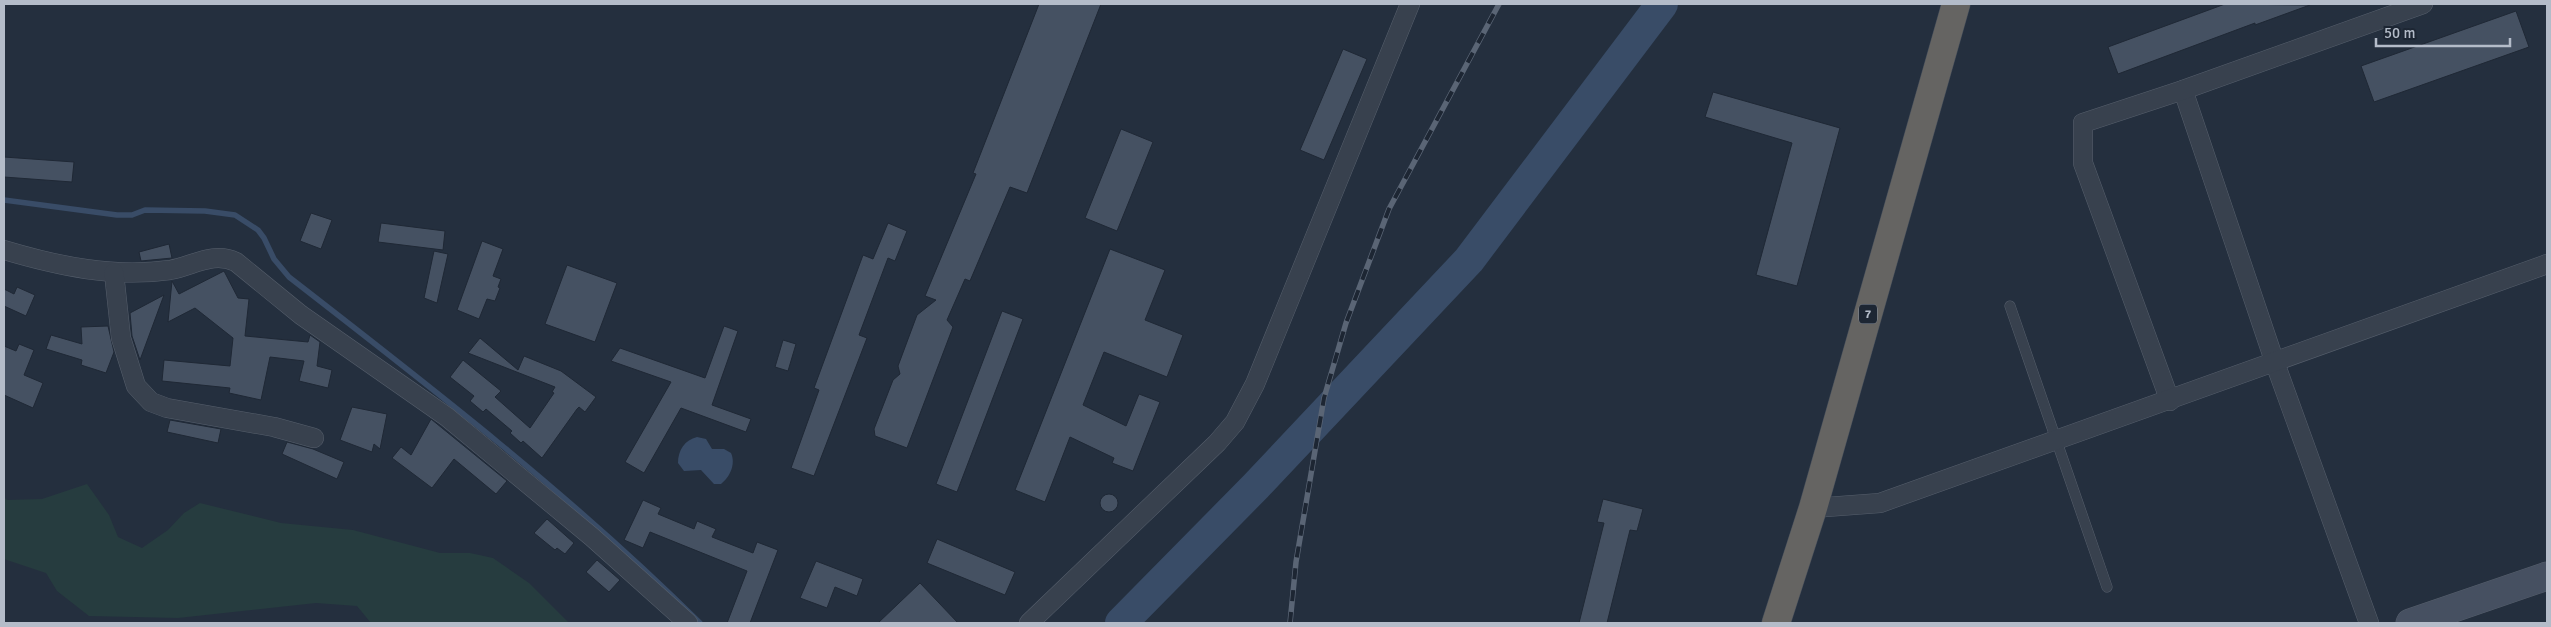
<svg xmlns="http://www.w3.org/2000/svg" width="2551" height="627" font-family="Signika,sans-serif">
  <rect width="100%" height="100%" fill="#242f3e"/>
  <!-- green -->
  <path fill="#263c3f" d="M87,484L109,515L118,537L142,548L168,530L184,513L200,503L281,523L353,530L440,553H470L493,558L529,583L569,623H371L357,606L316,603L178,618L89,616L57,591L46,573L4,559V497L7,500L42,499Z"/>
  <!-- water -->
  <path fill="#394c67" d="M697,437L706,439L712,449H724L731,453C736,464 730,477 721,484H714L701,470L684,471L678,463C678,450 685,440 697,437Z"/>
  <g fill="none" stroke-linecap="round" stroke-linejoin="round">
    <!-- stream -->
    <path stroke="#394c67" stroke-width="5.5" d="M4,200L117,215H132L145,210L205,211L235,215L258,230L264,238L274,259L289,277C431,387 573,497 700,623"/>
    <!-- river -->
    <path stroke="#394c67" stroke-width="32" d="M1121,623L1256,486L1469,260L1662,4"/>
  </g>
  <!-- building -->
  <g fill="#455162" stroke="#1f2835">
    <path d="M1039,4H1101L1027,193L1010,187L970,281L965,279L947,320L953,327L907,448L875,436L874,429L893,380L900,374L898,366L917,315L936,300L925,296L976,174L973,173Z"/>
    <path d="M2225,4L2310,5L2255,25V23L2118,74L2108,47Z"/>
    <path d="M2516,11L2529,47L2374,102L2361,66Z"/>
    <path d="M1343,49L1367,59L1324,160L1300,150Z"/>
    <path d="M1713,92L1840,128L1797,286L1756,275L1792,143L1705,117Z"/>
    <path d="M1121,129L1153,142L1117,231L1085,218Z"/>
    <path d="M4,157L74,162L72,182L4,177Z"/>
    <path d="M311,213L332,220L321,249L300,241Z"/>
    <path d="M381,223L445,231L443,250L378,242Z"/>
    <path d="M888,223L907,231L895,261L888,258L859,335L867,338L814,476L791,468L819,390L814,388L863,255L873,259Z"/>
    <path d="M482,241L503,249L493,276L501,279L498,287L500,288L495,301L487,299L479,319L457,310Z"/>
    <path d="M169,244L172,258L141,261L139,252Z"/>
    <path d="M1110,249L1165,270L1145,320L1183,335L1167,377L1104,352L1083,405L1126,426L1139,394L1160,402L1133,471L1112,463L1114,458L1070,437L1045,502L1015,490Z"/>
    <path d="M434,251L448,254L437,303L424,298Z"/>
    <path d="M567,265L617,283L595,342L545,324Z"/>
    <path d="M224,271L238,298L249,299L245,336L308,342L310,335L320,342L317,366L332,370L328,388L299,381L304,361L270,357L261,400L229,393L230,388L162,381L164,360L230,366L233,338L195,308L168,322L172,281L179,294Z"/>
    <path d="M17,287L35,295L26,316L4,306V289L14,294Z"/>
    <path d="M164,295L140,360L132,336L130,313Z"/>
    <path d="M1002,311L1023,319L957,492L936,484Z"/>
    <path d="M108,326L114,352L106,373L81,365L82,360L46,349L51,335L82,344L81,327Z"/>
    <path d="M724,326L738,331L712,405L751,419L746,432L681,408L644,473L625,462L671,382L611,361L620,348L705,378Z"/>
    <path d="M480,338L518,370L524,356L561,371L596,397L585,412L579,407L577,409L542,458L523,441L521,443L510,433L512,431L486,409L483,412L470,401L474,396L450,377L463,360L501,391L495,397L530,428L554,393L552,392L555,387L468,353Z"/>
    <path d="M783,340L796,344L788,371L775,367Z"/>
    <path d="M19,344L34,350L24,375L43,383L33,408L4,395V346L16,351Z"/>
    <path d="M352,407L387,414L380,449L374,444L372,452L340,440Z"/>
    <path d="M431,419L507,481L496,494L454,459L432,488L392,458L401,447L411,455Z"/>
    <path d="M170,420L221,429L218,443L167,432Z"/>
    <path d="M287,442L313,449L344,462L337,479L282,454Z"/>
    <circle cx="1109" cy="503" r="9"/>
    <path d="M1603,499L1643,509L1637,531L1630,530L1607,623H1579L1604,523L1597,522Z"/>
    <path d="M643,500L661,508L658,514L694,529L697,521L716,529L712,537L753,553L757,542L778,550L750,623H727L747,571L650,532L643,548L624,540Z"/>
    <path d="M547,519L574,543L565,554L557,548L555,550L534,533Z"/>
    <path d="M937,539L1015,572L1005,595L927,563Z"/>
    <path d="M597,560L620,580L609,592L586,572Z"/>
    <path d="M816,561L863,579L857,596L835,587L827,608L800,598Z"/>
    <path d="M920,583L958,623H878Z"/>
  </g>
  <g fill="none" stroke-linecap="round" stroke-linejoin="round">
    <defs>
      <path id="service" d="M2010,306L2107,587"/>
      <g id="minor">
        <path d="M2183,90L2275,363L2369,623"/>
        <path d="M4,250C58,266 113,278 170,270C193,266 213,251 236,262L301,315L447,417L592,537L688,623"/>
        <path d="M114,273L121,338L136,386L151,402L167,408L274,427L314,438"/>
        <path d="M2170,401L2083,163V123L2183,90L2423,4"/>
        <path d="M1813,508L1880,503L2547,264"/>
        <path d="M1029,623L1217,443L1235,422L1255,384L1410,4"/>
      </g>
      <path id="secondary" d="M2410,623L2547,576"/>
      <path id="trunk" d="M1776,623L1813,508L1956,4"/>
    </defs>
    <!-- service casing -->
    <use href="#service" stroke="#565f6c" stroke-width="11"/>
    <!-- minor casing -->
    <use href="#minor" stroke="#565f6c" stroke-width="20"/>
    <!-- secondary casing -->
    <use href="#secondary" stroke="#565f6c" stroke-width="29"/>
    <!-- trunk casing -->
    <use href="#trunk" stroke="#434c59" stroke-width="29"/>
    <!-- service -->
    <use href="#service" stroke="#38414e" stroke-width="10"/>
    <!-- minor -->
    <use href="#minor" stroke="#38414e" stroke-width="19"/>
    <!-- secondary -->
    <use href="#secondary" stroke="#465061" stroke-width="28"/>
    <!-- trunk -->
    <use href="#trunk" stroke="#656462" stroke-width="28"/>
    <defs>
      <path id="rail" d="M1290,623L1296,562L1324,398L1346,323L1389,209L1499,4"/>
    </defs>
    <!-- rail casing -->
    <use href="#rail" stroke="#5a6575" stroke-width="5.5"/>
    <!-- rail -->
    <use href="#rail" stroke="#1d2633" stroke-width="4" stroke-dasharray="11" stroke-linecap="butt"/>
  </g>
  <g text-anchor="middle" stroke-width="4" stroke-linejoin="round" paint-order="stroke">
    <!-- shield labels -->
    <rect fill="#1d2633" stroke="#878f9c" stroke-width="1" x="1859" y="304.5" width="18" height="19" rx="4"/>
    <g font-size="12" font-weight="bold" fill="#b4bcc9">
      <text x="1868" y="318">7</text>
    </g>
  </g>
  <!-- border -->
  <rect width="2551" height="627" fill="none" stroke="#b4bcc9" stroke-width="10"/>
  <!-- scale -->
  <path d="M2376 38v8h134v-8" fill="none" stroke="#b4bcc9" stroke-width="2.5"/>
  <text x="2384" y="38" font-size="15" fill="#b4bcc9" stroke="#1d2633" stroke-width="4" paint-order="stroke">50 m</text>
</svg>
